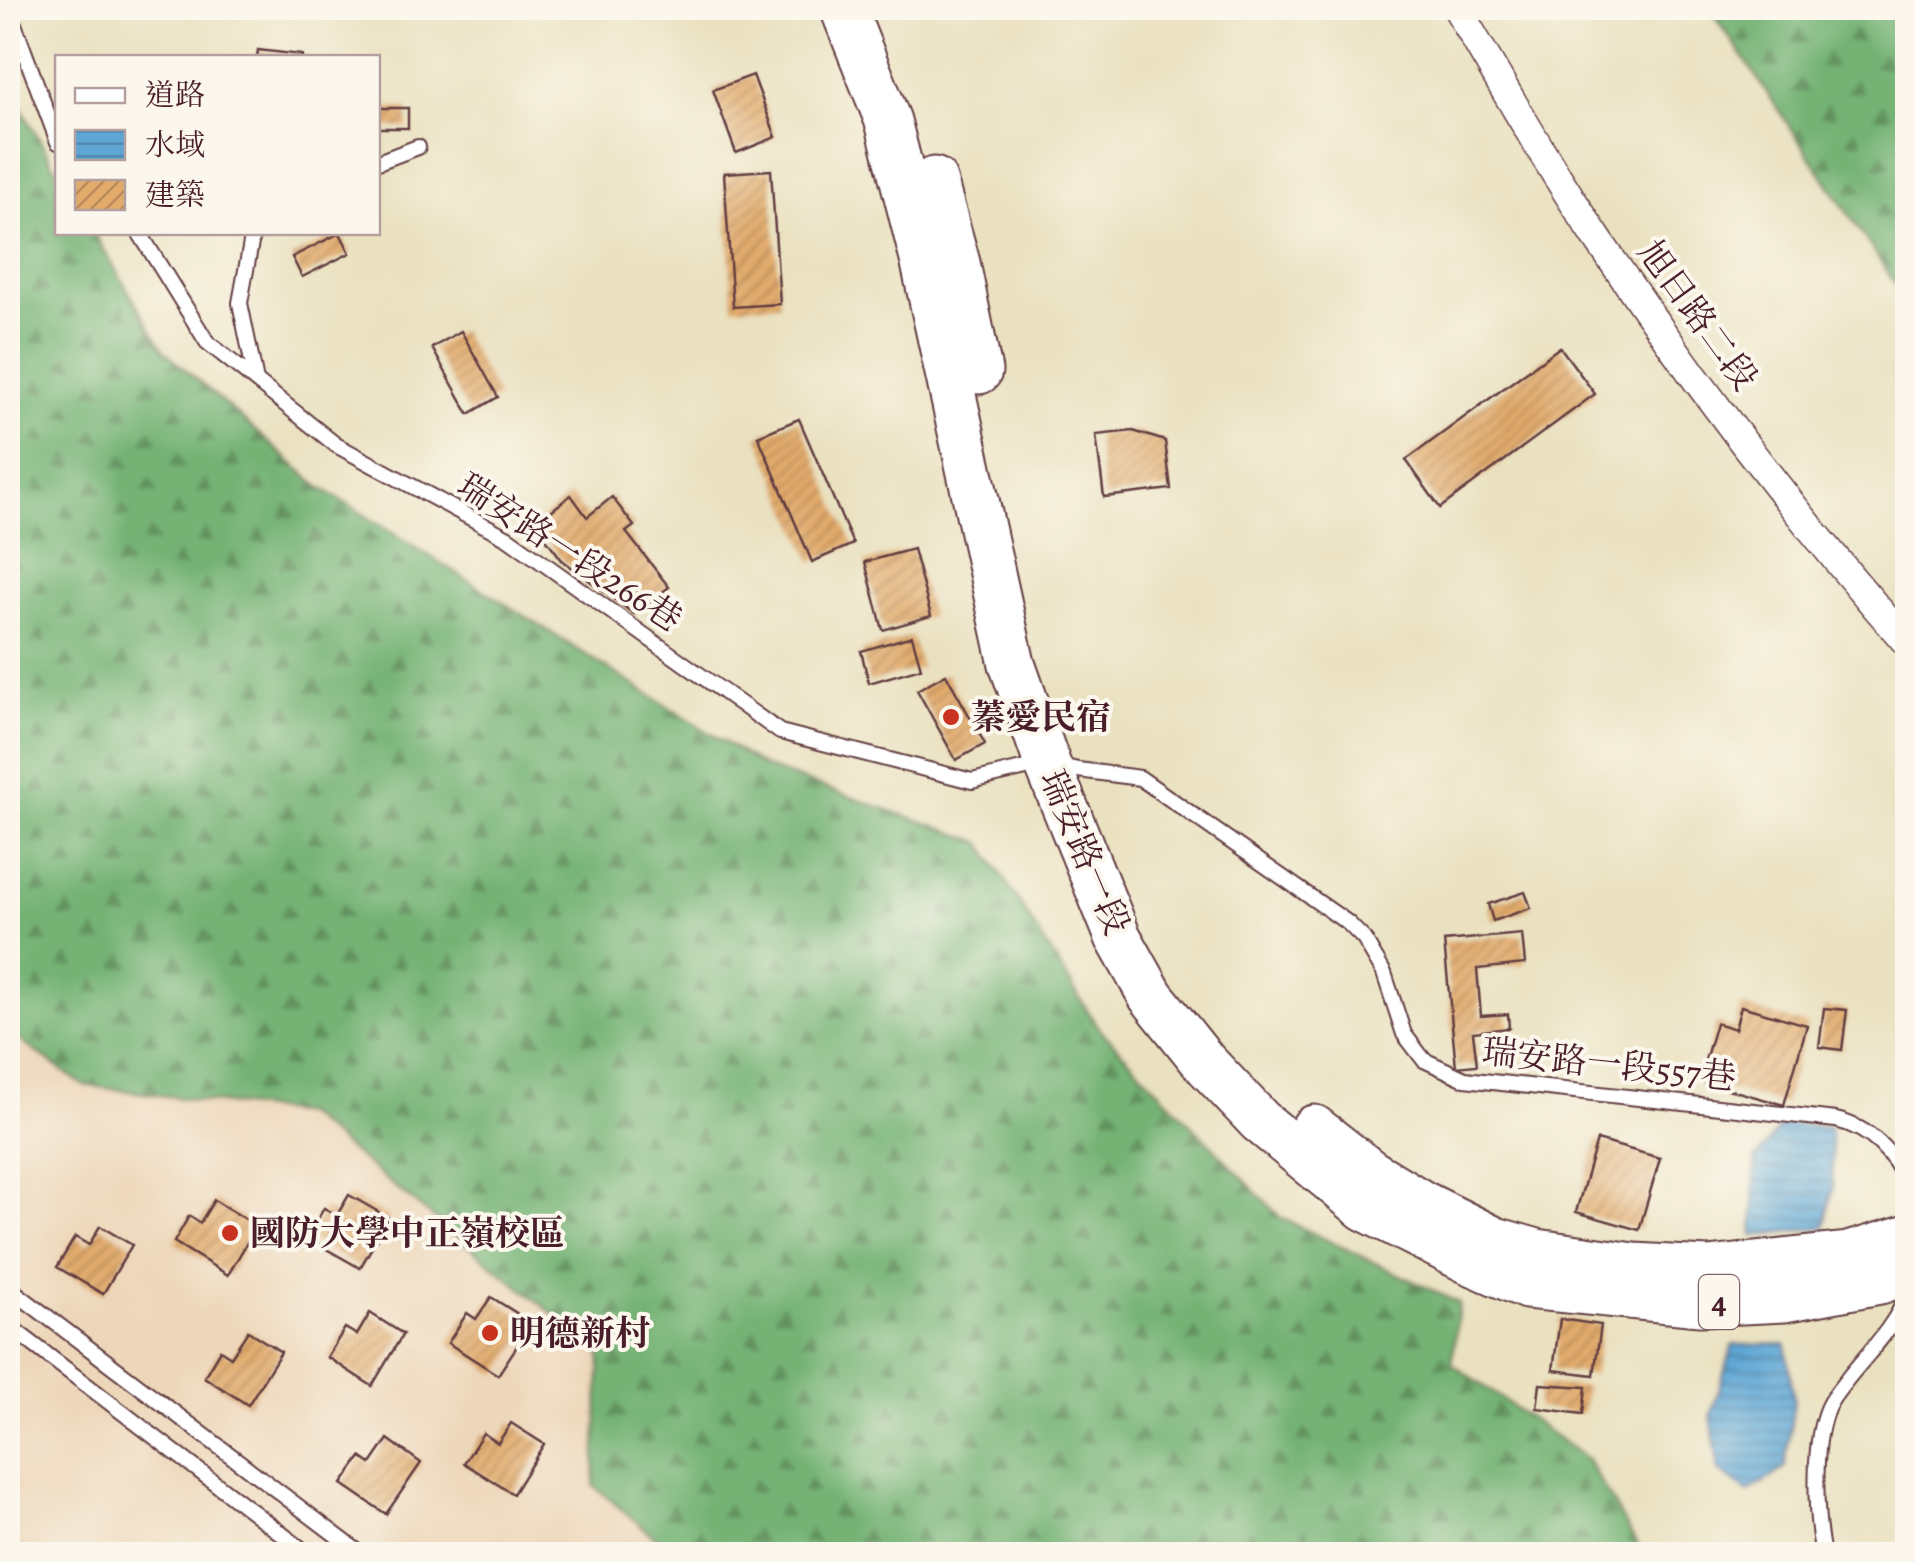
<svg xmlns="http://www.w3.org/2000/svg" width="1915" height="1562" font-family="Alegreya,'Noto Serif TC',serif">
  <defs>
    <pattern id="forest-firs" width="22" height="20" patternUnits="userSpaceOnUse" patternTransform="scale(2.5)"><rect width="22" height="20" fill="#75b374"/><path d="M5 1l3.5 6h-7zM16 11l3.5 6h-7z" fill="#62915f"/></pattern>
    <pattern id="water-rules" width="6" height="5" patternUnits="userSpaceOnUse" patternTransform="scale(2.5)"><rect width="6" height="5" fill="#5ea7d5"/><path d="M0 2.5h6" fill="none" stroke="#5087ad"/></pattern>
    <pattern id="building-hatch" width="6" height="6" patternUnits="userSpaceOnUse" patternTransform="scale(2.5)"><rect width="6" height="6" fill="#e2ab6c"/><path d="M-1 1l2-2M0 6l6-6M5 7l2-2" fill="none" stroke="#b98b59"/></pattern>
  </defs>
  <rect width="100%" height="100%" fill="#fbf7ec"/>
  <filter id="ink" filterUnits="userSpaceOnUse"><feTurbulence type="fractalNoise" baseFrequency=".01" numOctaves="2"/><feDisplacementMap in="SourceGraphic" scale="20" xChannelSelector="R" yChannelSelector="G"/><feConvolveMatrix kernelMatrix="1 2 1 2 8 2 1 2 1" color-interpolation-filters="sRGB"/></filter>
  <filter id="wash" filterUnits="userSpaceOnUse"><feTurbulence type="fractalNoise" baseFrequency=".0048" numOctaves="4" result="noise"/><feDisplacementMap in="SourceGraphic" scale="40" xChannelSelector="R" yChannelSelector="G"/><feGaussianBlur stdDeviation="2.25" result="paint"/><feColorMatrix in="noise" values="0 0 0 0 0 0 0 0 0 0 0 0 0 0 0 0 0 1.4 0 .05"/><feComposite in="paint" operator="in"/></filter>
  <g filter="url(#wash)">
    <rect width="100%" height="100%" fill="#eae1c0"/>
    <!-- built -->
    <path fill="#edd7ba" d="M8,1032L83,1085L303,1114L601,1353L594,1486L675,1554H8Z"/>
    <!-- forest -->
    <g fill="url(#forest-firs)" stroke="#606950" stroke-width="2.5">
      <path d="M1710,8H1907V301Z"/>
      <path d="M8,85L57,170L58,232L94,233L164,351L317,485L764,767L981,842L1097,1026L1281,1218L1459,1303L1452,1364L1586,1458L1643,1554H675L594,1486L601,1352L304,1114L83,1085L8,1032Z"/>
    </g>
    <!-- water -->
    <g fill="url(#water-rules)" stroke="#546380" stroke-width="2.5">
      <path d="M1782,1123L1830,1127L1833,1187L1825,1227L1753,1236L1755,1160Z"/>
      <path d="M1786,1344L1794,1401L1785,1468L1748,1492L1719,1471L1711,1415L1733,1345Z"/>
    </g>
    <g id="blocks">
      <!-- building -->
      <g fill="url(#building-hatch)">
        <path d="M258,50L302,55V58H257Z"/>
        <path d="M753,75L776,137L736,153L713,90Z"/>
        <rect x="378" y="108" width="30" height="20"/>
        <path d="M771,170L780,304L733,307L724,173Z"/>
        <path d="M340,233L350,253L302,277L292,257Z"/>
        <path d="M461,331L498,397L469,414L432,348Z"/>
        <path d="M1560,347L1595,394L1440,508L1406,460Z"/>
        <path d="M799,419L853,544L812,562L758,436Z"/>
        <path d="M1133,431L1165,441L1171,489L1104,497L1096,435Z"/>
        <path d="M571,495L587,517L612,497L634,526L626,532L669,587L634,614L562,560L535,524Z"/>
        <path d="M913,549L931,616L883,630L865,562Z"/>
        <path d="M912,636L921,668L869,683L861,651Z"/>
        <path d="M946,674L985,744L956,760L917,690Z"/>
        <path d="M1525,892L1531,908L1493,921L1488,904Z"/>
        <path d="M1522,934L1525,964L1477,969L1481,1016L1508,1014L1509,1028L1473,1032L1477,1065L1456,1067L1444,941Z"/>
        <path d="M1741,1006L1807,1025L1784,1105L1699,1081L1716,1023L1735,1029Z"/>
        <path d="M1824,1008L1847,1010L1842,1050L1819,1047Z"/>
        <path d="M1597,1140L1660,1158L1639,1230L1576,1212Z"/>
        <path d="M349,1195L389,1218L360,1268L307,1238L324,1208L337,1215Z"/>
        <path d="M214,1200L257,1226L228,1275L174,1242L189,1216L200,1223Z"/>
        <path d="M100,1226L132,1245L103,1294L57,1267L75,1237L89,1245Z"/>
        <path d="M491,1297L532,1323L498,1375L448,1343L467,1313L476,1319Z"/>
        <path d="M370,1313L403,1334L372,1386L327,1357L345,1328L357,1335Z"/>
        <path d="M1560,1319L1601,1325L1594,1375L1553,1370Z"/>
        <path d="M248,1331L281,1352L248,1405L204,1377L220,1350L231,1357Z"/>
        <path d="M1540,1384L1586,1387L1583,1414L1537,1408Z"/>
        <path d="M511,1423L544,1444L513,1494L464,1463L483,1433L498,1443Z"/>
        <path d="M388,1439L421,1463L386,1514L342,1484L361,1457L371,1464Z"/>
      </g>
    </g>
  </g>
  <g filter="url(#ink)">
    <use href="#blocks" fill-opacity="0" stroke="#623c41" stroke-width="2.5"/>
    <g fill="none" stroke-linecap="round" stroke-linejoin="round">
      <defs>
        <g id="lane">
          <path d="M8,8L58,142"/>
          <path d="M378,162L418,147"/>
          <path d="M139,232L207,342L336,445L508,538L780,732L972,781L1047,763L1078,770L1140,778L1348,923L1364,939L1384,973L1404,1034L1424,1060L1465,1079L1836,1120C1870,1128 1894,1153 1908,1185"/>
          <path d="M253,232L240,303L256,381"/>
          <path d="M8,1287L361,1554"/>
          <path d="M8,1325L308,1554"/>
          <path d="M1823,1554C1815,1517 1811,1434 1831,1401C1856,1363 1891,1336 1908,1293"/>
        </g>
        <path id="street" d="M1457,8C1503,86 1548,166 1599,241C1693,381 1797,517 1908,644"/>
        <g id="primary">
          <path d="M843,8L888,121L924,263L1012,664L1047,763L1118,937L1151,996L1204,1062L1260,1121L1365,1208L1467,1260L1527,1286L1700,1303L1785,1299L1880,1281L1908,1271"/>
          <path d="M934,180L957,263L979,371"/>
          <path d="M1314,1128L1370,1172L1421,1203L1495,1240L1537,1252L1634,1266L1708,1270L1848,1255L1908,1237"/>
        </g>
      </defs>
      <!-- lane casing -->
      <use href="#lane" stroke="#623c41" stroke-width="18"/>
      <!-- street casing -->
      <use href="#street" stroke="#623c41" stroke-width="31"/>
      <!-- primary casing -->
      <use href="#primary" stroke="#623c41" stroke-width="49"/>
      <!-- lane -->
      <use href="#lane" stroke="#fff" stroke-width="14"/>
      <!-- street -->
      <use href="#street" stroke="#fff" stroke-width="28"/>
      <!-- primary -->
      <use href="#primary" stroke="#fff" stroke-width="45"/>
    </g>
  </g>
  <!-- markers -->
  <g fill="#c8321e" stroke="#fbf7ec" stroke-width="4">
    <circle cx="951" cy="717" r="10"/>
    <circle cx="230" cy="1233" r="10"/>
    <circle cx="490" cy="1333" r="10"/>
  </g>
  <g text-anchor="middle" stroke-width="8" stroke-linejoin="round" paint-order="stroke">
    <!-- shield labels -->
    <rect fill="#fbf7ec" stroke="#7f6065" stroke-width="2.5" x="1699" y="1275" width="40" height="54" rx="8"/>
    <g font-size="32" font-weight="bold" fill="#4a1f2b">
      <text x="1719" y="1313">4</text>
    </g>
    <!-- street labels -->
    <g font-size="35" fill="#4a1f2b" stroke="#fbf7ec">
      <text transform="translate(1698 315) rotate(54)" y="12">旭日路二段</text>
      <text transform="translate(570 552) rotate(33)" y="12">瑞安路一段266巷</text>
      <text transform="translate(1085 852) rotate(67)" y="12">瑞安路一段</text>
      <text transform="translate(1609 1064) rotate(6)" y="12">瑞安路一段557巷</text>
    </g>
    <!-- poi labels -->
    <g font-size="35" font-weight="bold" fill="#4a1f2b" stroke="#fbf7ec" text-anchor="start">
      <text x="971" y="729">蓁愛民宿</text>
      <text x="250" y="1245">國防大學中正嶺校區</text>
      <text x="510" y="1345">明德新村</text>
    </g>
  </g>
  <!-- margin -->
  <rect width="1915" height="1562" fill="none" stroke="#fbf7ec" stroke-width="40"/>
  <!-- legend -->
  <rect x="55" y="55" width="325" height="180" fill="#fbf7ec" stroke="#b4a19f" stroke-width="2.5"/>
  <rect x="75" y="88" width="50" height="15" fill="#ffffff" stroke="#b4a19f" stroke-width="2.5"/>
  <text x="145" y="105" font-size="30" fill="#4a1f2b">道路</text>
  <rect x="75" y="130" width="50" height="30" fill="url(#water-rules)" stroke="#b4a19f" stroke-width="2.5"/>
  <text x="145" y="155" font-size="30" fill="#4a1f2b">水域</text>
  <rect x="75" y="180" width="50" height="30" fill="url(#building-hatch)" stroke="#b4a19f" stroke-width="2.5"/>
  <text x="145" y="205" font-size="30" fill="#4a1f2b">建築</text>
</svg>
